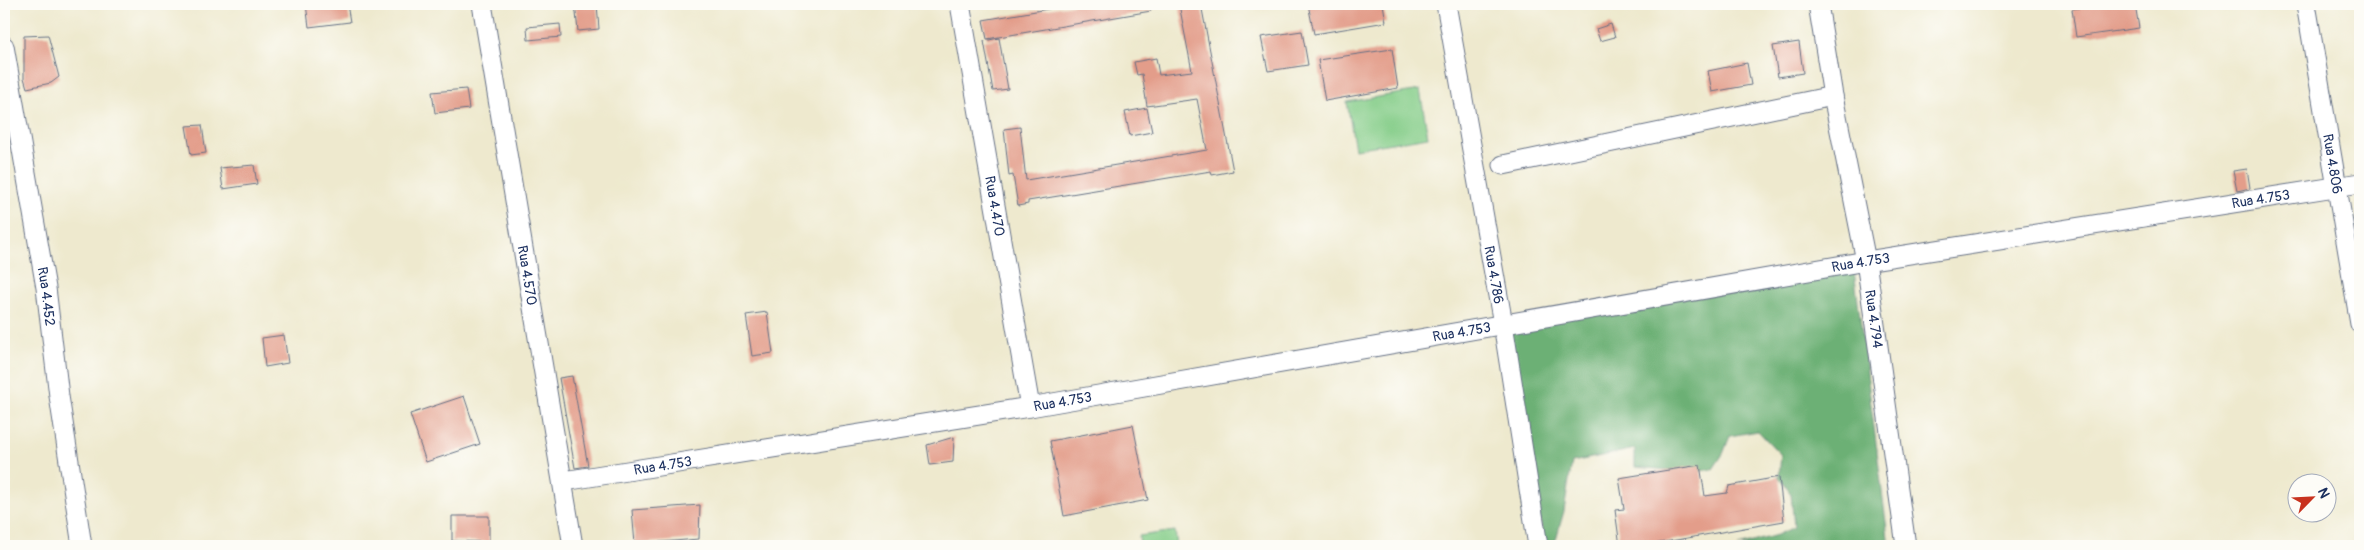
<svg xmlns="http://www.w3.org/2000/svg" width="2364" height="550" font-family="Pangolin,sans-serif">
  <rect width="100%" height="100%" fill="#fdfcf7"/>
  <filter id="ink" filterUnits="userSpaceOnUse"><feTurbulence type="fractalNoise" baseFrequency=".02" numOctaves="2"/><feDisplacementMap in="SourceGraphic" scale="10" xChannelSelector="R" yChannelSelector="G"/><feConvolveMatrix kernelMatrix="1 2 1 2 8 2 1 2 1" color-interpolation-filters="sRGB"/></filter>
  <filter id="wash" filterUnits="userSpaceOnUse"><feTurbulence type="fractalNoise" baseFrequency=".0096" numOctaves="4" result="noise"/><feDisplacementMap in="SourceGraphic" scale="20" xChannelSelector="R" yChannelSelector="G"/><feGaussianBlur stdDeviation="1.12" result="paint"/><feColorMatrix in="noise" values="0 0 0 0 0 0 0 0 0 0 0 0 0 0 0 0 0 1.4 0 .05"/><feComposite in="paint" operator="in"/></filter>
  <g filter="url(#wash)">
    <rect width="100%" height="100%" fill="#eee9ce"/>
    <!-- green -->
    <g fill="#85cd89" stroke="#507e74">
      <path d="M1420,90L1428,137L1355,149L1347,102Z"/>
      <path d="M1175,531L1177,546H1140L1139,536Z"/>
    </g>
    <!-- forest -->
    <path fill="#6cb075" stroke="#44706a" d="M1854,270L1889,546H1738L1777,535L1794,527L1791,494L1779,477L1781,455L1758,431L1730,436L1723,454L1713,469L1693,472L1635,467V449L1572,462L1564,511L1554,546H1545L1503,324Z"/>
    <g id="blocks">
      <!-- building -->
      <g fill="#e39d8a">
        <path d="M306,4H347L350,22L309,27Z"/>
        <path d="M575,4H597L599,29L578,31Z"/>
        <path d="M1077,4H1151V11L987,39L983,20Z"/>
        <path d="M1179,4H1201L1233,171L1212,175L1211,171L1028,201V204L1018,206L1013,175L1009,176L1004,129L1020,127L1026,180L1207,150L1197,99L1147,106L1142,74L1137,75L1134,62L1156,58L1159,75L1192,71Z"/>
        <path d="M1308,4H1383L1386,22L1314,34Z"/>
        <path d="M2106,4H2135L2139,28L2076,37L2072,9Z"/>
        <path d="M560,24L561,37L528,40L527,27Z"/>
        <path d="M1611,24L1615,37L1600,41L1596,29Z"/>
        <path d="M1302,31L1308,65L1268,71L1261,37Z"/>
        <path d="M48,35L59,77L51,83L27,88L24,78V36Z"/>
        <path d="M999,38L1008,89L993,91L984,41Z"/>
        <path d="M1799,42L1803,73L1778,77L1773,46Z"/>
        <path d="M1392,49L1398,88L1325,101L1318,60Z"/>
        <path d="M1747,63L1751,85L1712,92L1708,71Z"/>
        <path d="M466,89L469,109L435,113L432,92Z"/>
        <path d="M1147,108L1152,132L1130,136L1125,112Z"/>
        <path d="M202,125L206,153L191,155L186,126Z"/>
        <path d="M254,165L257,184L223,189L220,168Z"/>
        <path d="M2247,169L2250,188L2237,191L2233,171Z"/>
        <path d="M767,312L773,353L752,356L746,315Z"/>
        <path d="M284,335L288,363L265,367L262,338Z"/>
        <path d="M572,376L588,466L575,468L559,378Z"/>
        <path d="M464,396L480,444L426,462L410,414Z"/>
        <path d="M1133,425L1148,500L1064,516L1050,441Z"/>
        <path d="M954,437L953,462L930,465L927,445Z"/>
        <path d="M1700,465L1705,496L1727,493L1729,486L1779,477L1784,521L1642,546H1620L1615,510L1624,509L1619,478Z"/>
        <path d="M700,505L699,539L635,544L632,510Z"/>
        <path d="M452,516H489V542L452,541Z"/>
      </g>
    </g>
  </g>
  <g filter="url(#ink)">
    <use href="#blocks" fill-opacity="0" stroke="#657085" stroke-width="1"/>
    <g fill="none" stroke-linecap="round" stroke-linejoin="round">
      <defs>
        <g id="minor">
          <path id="s1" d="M482,4L573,546"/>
          <path id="s2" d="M960,4L1030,407"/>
          <path id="s3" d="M1446,4L1503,324L1538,546"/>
          <path id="s4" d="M1818,4L1833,96L1866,261L1906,546"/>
          <path id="s5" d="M2306,4L2360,324"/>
          <path id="s6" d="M4,46L46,288L59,396L82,546"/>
          <path d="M1503,165L1833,96"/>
          <path id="s7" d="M564,481L1030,407L1866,261L2360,183"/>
        </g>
      </defs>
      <!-- minor casing -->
      <use href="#minor" stroke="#657085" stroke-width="21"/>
      <!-- minor -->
      <use href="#minor" stroke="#fff" stroke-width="19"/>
    </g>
  </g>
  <g text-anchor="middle" stroke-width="5" stroke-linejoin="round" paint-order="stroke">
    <!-- street labels -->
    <g font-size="14" fill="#1b2f5e" stroke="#fdfcf7">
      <text dy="5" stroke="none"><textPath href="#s5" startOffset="162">Rua 4.806</textPath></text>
      <text dy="5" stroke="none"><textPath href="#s7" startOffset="1720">Rua 4.753</textPath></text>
      <text dy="5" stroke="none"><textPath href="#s2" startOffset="205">Rua 4.470</textPath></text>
      <text dy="5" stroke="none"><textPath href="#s7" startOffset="1315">Rua 4.753</textPath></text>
      <text dy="5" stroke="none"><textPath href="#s1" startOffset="275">Rua 4.570</textPath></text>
      <text dy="5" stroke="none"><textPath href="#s3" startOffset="275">Rua 4.786</textPath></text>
      <text dy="5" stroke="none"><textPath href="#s6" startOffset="254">Rua 4.452</textPath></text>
      <text dy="5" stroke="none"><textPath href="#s4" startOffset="320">Rua 4.794</textPath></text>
      <text dy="5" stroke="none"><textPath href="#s7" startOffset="910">Rua 4.753</textPath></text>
      <text dy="5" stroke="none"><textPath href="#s7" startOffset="505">Rua 4.753</textPath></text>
      <text dy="5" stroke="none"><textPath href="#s7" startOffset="100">Rua 4.753</textPath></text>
    </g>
  </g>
  <!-- margin -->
  <rect width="2364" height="550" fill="none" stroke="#fdfcf7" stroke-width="20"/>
  <!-- north arrow -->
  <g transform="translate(2312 498) rotate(66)"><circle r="24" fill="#fdfcf7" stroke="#a3aaba"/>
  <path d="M0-4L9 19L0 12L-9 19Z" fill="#c8321e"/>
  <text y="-8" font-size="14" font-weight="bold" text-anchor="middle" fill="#1b2f5e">N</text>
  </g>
</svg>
